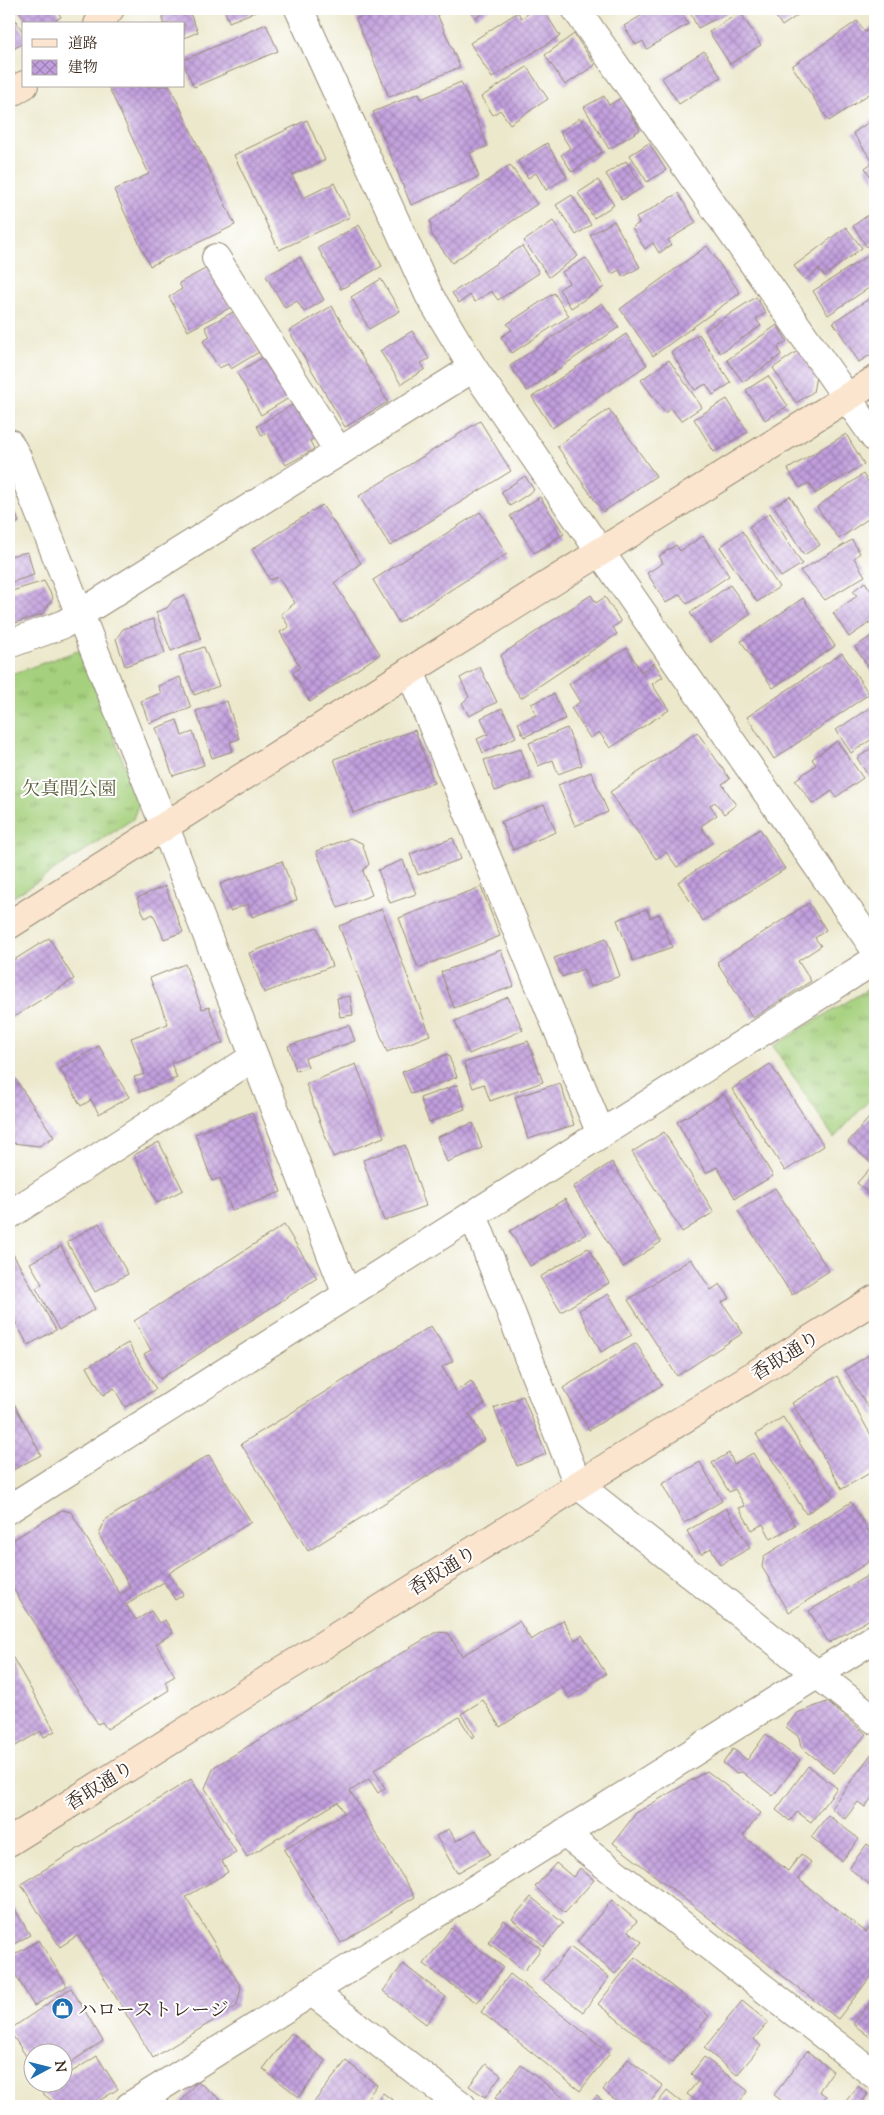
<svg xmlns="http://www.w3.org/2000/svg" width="884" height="2115" font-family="'Sorts Mill Goudy','Noto Serif JP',serif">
  <defs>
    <pattern id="grass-tufts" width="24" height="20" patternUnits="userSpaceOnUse" patternTransform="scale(1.25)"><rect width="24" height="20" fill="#a5d07d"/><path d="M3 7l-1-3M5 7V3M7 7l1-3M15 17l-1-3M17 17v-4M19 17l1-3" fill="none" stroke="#88a966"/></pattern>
    <pattern id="building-cross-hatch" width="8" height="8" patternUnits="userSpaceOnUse" patternTransform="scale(1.25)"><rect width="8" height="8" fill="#c19edd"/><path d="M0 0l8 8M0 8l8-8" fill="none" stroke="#9e81b3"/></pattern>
  </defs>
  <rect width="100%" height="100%" fill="#fff"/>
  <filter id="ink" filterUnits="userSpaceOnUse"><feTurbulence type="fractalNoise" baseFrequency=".02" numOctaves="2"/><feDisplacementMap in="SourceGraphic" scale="10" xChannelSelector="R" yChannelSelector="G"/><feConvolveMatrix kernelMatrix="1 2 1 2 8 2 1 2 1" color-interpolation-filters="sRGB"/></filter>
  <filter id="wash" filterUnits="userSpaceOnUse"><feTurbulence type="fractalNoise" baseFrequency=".0096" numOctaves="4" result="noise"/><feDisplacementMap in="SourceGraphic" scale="20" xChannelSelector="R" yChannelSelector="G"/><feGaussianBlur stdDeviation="1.12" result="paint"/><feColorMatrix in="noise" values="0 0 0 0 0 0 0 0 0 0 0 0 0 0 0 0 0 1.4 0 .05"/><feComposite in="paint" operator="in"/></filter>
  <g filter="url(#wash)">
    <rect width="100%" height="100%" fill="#ece8cc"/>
    <!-- grass -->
    <g fill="url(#grass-tufts)" stroke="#707d4e">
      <path d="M80,650L139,802L133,819L9,900V675Z"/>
      <path d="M875,985V1094L834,1138L773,1046Z"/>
    </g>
    <g id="blocks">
      <!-- building -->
      <g fill="url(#building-cross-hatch)">
        <path d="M9,9L24,34V43L9,51Z"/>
        <path d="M18,9H56L61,17L48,24H27Z"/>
        <path d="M163,9H188L198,32L184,38V24H163Z"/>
        <path d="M224,9H262L229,22Z"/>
        <path d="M379,9H435L460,67L389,97L356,19Z"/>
        <path d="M469,9H490L475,18Z"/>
        <path d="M536,9H543L560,36L492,78L470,43L518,12L521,18Z"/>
        <path d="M652,9H679L688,24L647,49L643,41L636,45L624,26Z"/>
        <path d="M688,9H735L698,28Z"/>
        <path d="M771,9H807L782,26Z"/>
        <path d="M740,12L761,45L730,64L709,32Z"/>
        <path d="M857,21L865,32L875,25V90L829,121L792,66Z"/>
        <path d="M266,24L278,51L194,87L184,65V60Z"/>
        <path d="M574,34L595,65L565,85L545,55Z"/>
        <path d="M704,51L721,77L679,104L662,78Z"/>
        <path d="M527,67L548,99L510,124L500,110L493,115L481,97Z"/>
        <path d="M461,82L488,146L470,153L479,177L411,205L373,112L419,93L421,99Z"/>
        <path d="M108,86H170L235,225L150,266L114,190L149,174Z"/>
        <path d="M604,96L609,105L621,98L640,130L609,149L584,107Z"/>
        <path d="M580,118L602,152L572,172L561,155L570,148L560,132Z"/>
        <path d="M875,118V183L865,168L873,162L853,133Z"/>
        <path d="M307,120L325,160L292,175L303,198L334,183L350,217L279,250L234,155Z"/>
        <path d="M547,143L567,177L546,190L536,173L528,178L518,161Z"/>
        <path d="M649,143L666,170L647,182L630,155Z"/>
        <path d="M626,161L643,187L622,200L606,174Z"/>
        <path d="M510,165L537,204L452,263L432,235L430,221Z"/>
        <path d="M598,180L614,205L594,218L578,193Z"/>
        <path d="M678,193L696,223L668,240L671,245L659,253L653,243L645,249L632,228L639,223L636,218Z"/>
        <path d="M572,195L591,225L576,235L556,205Z"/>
        <path d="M875,210V241L867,247L853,226Z"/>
        <path d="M553,221L578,256L549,277L524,241Z"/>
        <path d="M614,221L640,267L623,277L619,270L612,274L590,235Z"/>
        <path d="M359,225L382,266L341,289L318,248Z"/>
        <path d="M846,227L862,248L824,276L819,269L805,280L794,266Z"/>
        <path d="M522,246L539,273L498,300L491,291L475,302L470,295L459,303L452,293Z"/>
        <path d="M707,246L740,293L653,356L620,309Z"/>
        <path d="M875,251V284L828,315L813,291Z"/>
        <path d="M300,257L324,300L304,312L297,301L285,308L266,276Z"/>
        <path d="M586,258L604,287L571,308L559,289L569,283L562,272Z"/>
        <path d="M209,267L231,307L188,331L169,297L182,289L179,283Z"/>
        <path d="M381,279L400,311L369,329L351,297Z"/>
        <path d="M554,293L569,316L512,353L501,337L512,330L507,324Z"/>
        <path d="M875,295V352L859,362L833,322Z"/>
        <path d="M756,297L766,313L756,319L761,326L720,353L705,330Z"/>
        <path d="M602,303L619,327L527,391L510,366Z"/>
        <path d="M332,306L388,402L345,427L289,331Z"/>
        <path d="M235,311L259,352L231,369L228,364L219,368L203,341L210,337L205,327Z"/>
        <path d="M777,325L787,341L778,347L781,355L743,382L727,360Z"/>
        <path d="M412,331L429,359L421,363L425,369L401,384L380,351Z"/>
        <path d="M626,334L647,365L552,428L532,397Z"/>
        <path d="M699,334L731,383L713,395L706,384L695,390L671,352Z"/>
        <path d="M799,350L816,376L813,392L796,403L773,368Z"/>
        <path d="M265,356L289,398L261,415L237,373Z"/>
        <path d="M669,360L702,407L681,421L671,408L665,413L641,380Z"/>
        <path d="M768,376L788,406L765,420L746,390Z"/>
        <path d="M727,399L748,432L714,452L694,419Z"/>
        <path d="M297,402L318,436L310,441L314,449L286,465L267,433L262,436L257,426Z"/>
        <path d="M609,409L656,476L603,512L557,446Z"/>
        <path d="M480,421L511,471L390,546L359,496Z"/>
        <path d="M846,434L864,464L815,494L809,483L800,488L788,469Z"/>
        <path d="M863,474L875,492V514L839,539L817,507Z"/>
        <path d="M525,476L534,490L510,506L501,492Z"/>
        <path d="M790,496L820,545L804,555L774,506Z"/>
        <path d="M540,497L564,534L534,553L510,516Z"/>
        <path d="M9,498L19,522L9,527Z"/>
        <path d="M322,505L361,563L334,583L380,654L310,702L293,673L300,667L280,632L289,627L281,614L295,603L278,577L270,580L252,549Z"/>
        <path d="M480,512L507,554L399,623L373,580Z"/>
        <path d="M770,513L802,564L781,577L749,527Z"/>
        <path d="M742,531L779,587L757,602L720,547Z"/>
        <path d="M703,536L729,576L687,604L680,594L666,603L647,573L663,563L659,556L676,545L680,551Z"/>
        <path d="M852,540L860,553L854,558L865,576L825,600L800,571Z"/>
        <path d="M28,552L34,575L9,583V556Z"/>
        <path d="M44,581L53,598L43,614L9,625V592Z"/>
        <path d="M865,582L875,597V619L849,637L833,613L857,596L853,591Z"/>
        <path d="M730,585L751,614L711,642L690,613Z"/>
        <path d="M184,595L201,639L171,651L156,612L167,608L173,600Z"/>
        <path d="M591,595L596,603L605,597L621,622L613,627L617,634L521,698L505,674L501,655Z"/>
        <path d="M803,598L835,646L773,688L741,641Z"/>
        <path d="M153,619L165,653L125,666L116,639L123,629Z"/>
        <path d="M873,635L875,639V677L855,647Z"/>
        <path d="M204,647L219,686L194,695L179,656Z"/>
        <path d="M627,648L641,672L654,663L663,677L652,684L669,710L610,748L599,732L590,738L571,708L580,702L569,684Z"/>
        <path d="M842,653L869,694L774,759L747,717Z"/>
        <path d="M480,667L497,702L469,716L462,703L469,697L460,678Z"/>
        <path d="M180,677L191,708L149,723L141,701L161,693L158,686Z"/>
        <path d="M554,694L565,719L524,737L518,723L536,715L531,704Z"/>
        <path d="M227,701L239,739L230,742L233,751L212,758L196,711Z"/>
        <path d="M875,704V737L851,753L836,730Z"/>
        <path d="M502,708L516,737L483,753L477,739L488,734L481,718Z"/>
        <path d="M177,720L182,736L193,732L204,765L173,776L156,728Z"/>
        <path d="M567,728L582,765L558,774L553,760L538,766L529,743Z"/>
        <path d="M415,730L434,783L353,813L334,759Z"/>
        <path d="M697,732L730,779L722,784L736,805L724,814L715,802L710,805L717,815L701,826L712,843L677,867L666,852L656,859L610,792Z"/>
        <path d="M837,741L863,778L836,797L832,791L813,804L795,780L816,765L812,759Z"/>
        <path d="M875,746V779L872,782L857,758Z"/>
        <path d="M521,749L531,779L495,791L484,760Z"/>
        <path d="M591,772L608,812L575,826L558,785Z"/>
        <path d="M544,804L556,832L513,850L501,822Z"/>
        <path d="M760,829L785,869L703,921L678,882Z"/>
        <path d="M350,838L362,843L369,864L363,871L372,895L338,908L316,851Z"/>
        <path d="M453,838L461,859L418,875L410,854Z"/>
        <path d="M403,860L416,894L390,903L378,870Z"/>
        <path d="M282,861L297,900L252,917L248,904L230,911L220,884Z"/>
        <path d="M165,886L183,932L164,939L153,914L145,918L137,898Z"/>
        <path d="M481,887L500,936L418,968L399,918Z"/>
        <path d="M809,903L826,930L815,938L821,946L798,961L811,981L753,1018L717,962Z"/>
        <path d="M382,909L430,1035L387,1052L339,926Z"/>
        <path d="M647,909L650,918L659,914L672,947L633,961L617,920Z"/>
        <path d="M317,927L332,966L264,993L249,953Z"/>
        <path d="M49,938L74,979L9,1020V963Z"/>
        <path d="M606,938L620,976L590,987L583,969L562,977L554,958Z"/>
        <path d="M501,950L514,986L454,1008L441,972Z"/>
        <path d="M185,964L202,1009L209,1007L223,1043L171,1063L177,1078L140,1092L134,1077L145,1074L131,1038L168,1024L150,978Z"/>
        <path d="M350,996L353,1015L340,1017L337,998Z"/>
        <path d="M508,997L523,1030L469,1054L455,1021Z"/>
        <path d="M349,1025L355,1041L305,1058L308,1067L296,1071L288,1046Z"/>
        <path d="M528,1041L543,1082L490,1101L484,1084L473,1088L464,1063Z"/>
        <path d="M99,1046L129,1097L99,1114L91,1100L81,1106L60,1069Z"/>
        <path d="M448,1054L457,1077L411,1094L402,1072Z"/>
        <path d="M356,1064L384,1137L333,1157L306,1084Z"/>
        <path d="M770,1064L824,1146L785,1171L732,1089Z"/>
        <path d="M14,1077L54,1137L39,1146L12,1143L9,1138V1080Z"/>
        <path d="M560,1083L574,1125L528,1139L515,1097Z"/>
        <path d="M457,1085L465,1109L429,1122L420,1098Z"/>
        <path d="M724,1094L773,1176L735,1198L717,1167L706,1173L677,1122Z"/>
        <path d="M875,1111V1213L872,1205L875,1199L857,1183L873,1165L848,1142Z"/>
        <path d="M252,1112L281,1192L232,1211L220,1178L212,1181L195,1134Z"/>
        <path d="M473,1123L482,1148L447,1162L437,1137Z"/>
        <path d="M664,1132L714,1212L682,1232L632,1152Z"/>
        <path d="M159,1142L183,1190L157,1203L134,1155Z"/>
        <path d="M405,1145L426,1206L384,1221L363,1160Z"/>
        <path d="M612,1162L661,1242L623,1267L573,1187Z"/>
        <path d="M775,1188L829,1271L792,1295L738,1211Z"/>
        <path d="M565,1199L586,1234L530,1266L510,1231Z"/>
        <path d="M99,1223L128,1274L95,1292L67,1242Z"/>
        <path d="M284,1225L317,1278L160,1379L144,1354L151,1350L134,1321Z"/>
        <path d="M61,1246L95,1309L59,1330L36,1288L42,1284L30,1263Z"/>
        <path d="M588,1248L609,1283L561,1312L540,1277Z"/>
        <path d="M13,1254L56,1330L28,1345L9,1310V1257Z"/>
        <path d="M691,1259L711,1290L720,1284L730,1298L722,1302L743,1333L677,1376L628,1300Z"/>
        <path d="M609,1294L632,1335L601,1352L579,1310Z"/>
        <path d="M431,1326L453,1361L442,1367L456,1391L471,1381L485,1404L469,1414L485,1440L308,1551L241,1444Z"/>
        <path d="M128,1343L156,1389L125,1407L114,1388L103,1395L87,1367Z"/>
        <path d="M636,1343L662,1385L589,1430L563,1388Z"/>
        <path d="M875,1351V1418L845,1370Z"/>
        <path d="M837,1376L875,1442V1470L842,1489L792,1403Z"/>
        <path d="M9,1394L41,1455L9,1472Z"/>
        <path d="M523,1396L546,1454L517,1466L494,1408Z"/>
        <path d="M783,1417L833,1496L806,1514L756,1434Z"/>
        <path d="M729,1453L734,1464L753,1453L795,1525L771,1539L763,1524L752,1530L739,1508L745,1506L735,1489L729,1492L712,1463Z"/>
        <path d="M209,1455L251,1522L169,1573L183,1595L175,1600L164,1582L126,1605L136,1620L151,1611L159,1623L165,1620L173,1633L156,1644L175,1676L165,1682L169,1690L107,1729L102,1722L98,1724L9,1582V1542L62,1510L71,1512L120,1594L131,1588L99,1535L105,1520Z"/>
        <path d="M700,1462L722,1501L684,1523L662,1484Z"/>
        <path d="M851,1502L875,1542V1558L789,1612L762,1567L764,1556Z"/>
        <path d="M726,1508L750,1548L720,1565L711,1548L701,1554L687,1531Z"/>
        <path d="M875,1571V1616L829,1643L809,1611Z"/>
        <path d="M563,1620L575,1640L582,1635L606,1674L569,1698L562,1687L500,1727L483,1700L461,1714L475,1736L472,1738L459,1717L374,1770L385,1788L378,1793L369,1779L350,1791L415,1897L341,1943L284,1850L344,1813L338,1802L247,1857L205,1788L214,1767L436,1632L448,1633L462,1656L519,1621L531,1640Z"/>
        <path d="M9,1651L55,1731L44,1737L41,1731L9,1750Z"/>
        <path d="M827,1702L866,1734L834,1773L801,1747L799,1737L786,1727L797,1713Z"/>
        <path d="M766,1734L800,1760L773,1796L742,1772L736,1773L723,1763L733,1749L747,1760Z"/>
        <path d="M872,1753L875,1756V1793L865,1807L858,1802L845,1819L831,1808Z"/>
        <path d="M808,1766L837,1788L811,1822L797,1812L790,1821L776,1810Z"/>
        <path d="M707,1771L761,1813L743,1836L788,1871L801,1854L811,1862L798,1879L866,1932L875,1920V1971L838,2019L613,1843L636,1813Z"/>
        <path d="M191,1779L236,1852L222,1861L228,1872L186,1897L241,1987L237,2006L153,2058L78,1935L60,1947L21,1884Z"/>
        <path d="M828,1815L859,1839L842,1861L811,1837Z"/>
        <path d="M449,1829L456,1841L476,1830L490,1854L457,1873L436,1836Z"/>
        <path d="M867,1844L875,1850V1889L849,1868Z"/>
        <path d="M556,1863L573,1877L580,1868L594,1880L565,1913L535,1887Z"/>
        <path d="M531,1897L563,1923L544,1946L512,1919Z"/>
        <path d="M9,1899L30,1935L9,1947Z"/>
        <path d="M612,1900L637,1921L628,1931L642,1942L615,1974L577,1942Z"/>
        <path d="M504,1920L541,1949L524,1971L488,1942Z"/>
        <path d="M451,1928L503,1967L477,2003L424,1964Z"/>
        <path d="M39,1940L67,1986L34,2006L9,1964V1958Z"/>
        <path d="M570,1947L609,1977L583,2012L543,1981Z"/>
        <path d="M635,1957L709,2016L672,2063L598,2004Z"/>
        <path d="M403,1964L446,1997L426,2024L383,1991Z"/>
        <path d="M510,1974L610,2053L580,2091L481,2012Z"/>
        <path d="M71,1988L103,2041L62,2068V2052H32V2065L9,2030Z"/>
        <path d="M875,1996V2041L853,2024Z"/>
        <path d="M742,2001L768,2022L754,2039L761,2046L737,2075L704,2048Z"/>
        <path d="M291,2033L326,2061L299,2097L263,2069Z"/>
        <path d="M807,2051L833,2071L819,2091L826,2096L818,2106H789L774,2095Z"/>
        <path d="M97,2056L118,2089L91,2106H58L41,2092L56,2082H62V2078Z"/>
        <path d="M704,2057L748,2091L736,2106H703L687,2094L699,2080L691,2074Z"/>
        <path d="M628,2059L663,2086L647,2106H623L603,2090Z"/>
        <path d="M346,2061L377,2085L361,2106H311Z"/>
        <path d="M486,2064L501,2075L485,2097L469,2086Z"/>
        <path d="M521,2065L574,2106H505L495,2098Z"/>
        <path d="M197,2081L229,2106H178Z"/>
        <path d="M858,2086L868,2094L862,2102L867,2106H842Z"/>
        <path d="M667,2091L686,2106H655Z"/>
        <path d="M383,2093L400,2106H373Z"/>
        <path d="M597,2096L609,2106H588Z"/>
      </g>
    </g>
  </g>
  <g filter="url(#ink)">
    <use href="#blocks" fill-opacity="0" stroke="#948975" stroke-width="1"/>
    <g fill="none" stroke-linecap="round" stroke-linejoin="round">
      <defs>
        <g id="street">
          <path d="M299,9L429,295L473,368L875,949"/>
          <path d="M576,9L875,438"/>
          <path d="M216,258L339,452"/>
          <path d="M9,443L17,457L165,827L347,1295"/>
          <path d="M9,644L64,624L473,368"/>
          <path d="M410,671L601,1134"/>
          <path d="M9,1215L254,1057"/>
          <path d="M473,1215L578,1485L875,1720"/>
          <path d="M9,1509L875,960"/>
          <path d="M564,1833L875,2075"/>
          <path d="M311,1991L462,2106"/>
          <path d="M130,2106L875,1638"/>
        </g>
        <g id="secondary">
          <path d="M98,24L110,9"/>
          <path d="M9,94L24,85"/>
          <path d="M9,925L410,671L875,380"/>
          <path d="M9,1842L875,1299"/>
        </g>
      </defs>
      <!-- street casing -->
      <use href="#street" stroke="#948975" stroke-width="30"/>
      <!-- secondary casing -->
      <use href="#secondary" stroke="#948975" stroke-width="30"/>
      <!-- street -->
      <use href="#street" stroke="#fff" stroke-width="28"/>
      <!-- secondary -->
      <use href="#secondary" stroke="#fbe5cf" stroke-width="28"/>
    </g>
  </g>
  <!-- icons -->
  <defs>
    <symbol id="shop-disc" viewBox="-11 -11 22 22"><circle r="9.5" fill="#1f6fb2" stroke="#fff"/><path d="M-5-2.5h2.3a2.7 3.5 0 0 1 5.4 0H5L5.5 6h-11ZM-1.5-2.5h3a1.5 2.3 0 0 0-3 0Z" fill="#fff"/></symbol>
  </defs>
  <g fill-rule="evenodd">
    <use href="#shop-disc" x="50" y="1996" width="25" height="25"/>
  </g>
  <g text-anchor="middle" stroke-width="4" stroke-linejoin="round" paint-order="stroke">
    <!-- park labels -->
    <g font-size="19" fill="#5b5c3a" stroke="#fff">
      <text x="69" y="795">欠真間公園</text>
    </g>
    <!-- street labels -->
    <g font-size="19" fill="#3b2a1e" stroke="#fff">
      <text transform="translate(785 1355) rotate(-32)" y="7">香取通り</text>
      <text transform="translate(442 1570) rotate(-32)" y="7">香取通り</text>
      <text transform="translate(99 1785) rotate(-32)" y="7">香取通り</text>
    </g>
    <!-- poi labels -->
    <g font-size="19" fill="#3b2a1e" stroke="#fff" text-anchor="start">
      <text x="78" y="2016">ハローストレージ</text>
    </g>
  </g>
  <!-- margin -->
  <rect width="884" height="2115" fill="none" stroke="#fff" stroke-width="30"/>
  <!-- legend -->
  <rect x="22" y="22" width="162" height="65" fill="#ffffff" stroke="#b1aaa5"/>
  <rect x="32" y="39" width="25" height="8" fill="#fbe5cf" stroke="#b1aaa5"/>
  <text x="68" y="48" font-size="15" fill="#3b2a1e">道路</text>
  <rect x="32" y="60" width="25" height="15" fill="url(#building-cross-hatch)" stroke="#b1aaa5"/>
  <text x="68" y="72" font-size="15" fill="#3b2a1e">建物</text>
  <!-- north arrow -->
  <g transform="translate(48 2068) rotate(83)"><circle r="24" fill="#ffffff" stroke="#b1aaa5"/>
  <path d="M0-4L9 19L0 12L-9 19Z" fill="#1f6fb2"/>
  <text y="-8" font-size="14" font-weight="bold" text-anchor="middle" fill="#3b2a1e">N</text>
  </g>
</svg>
